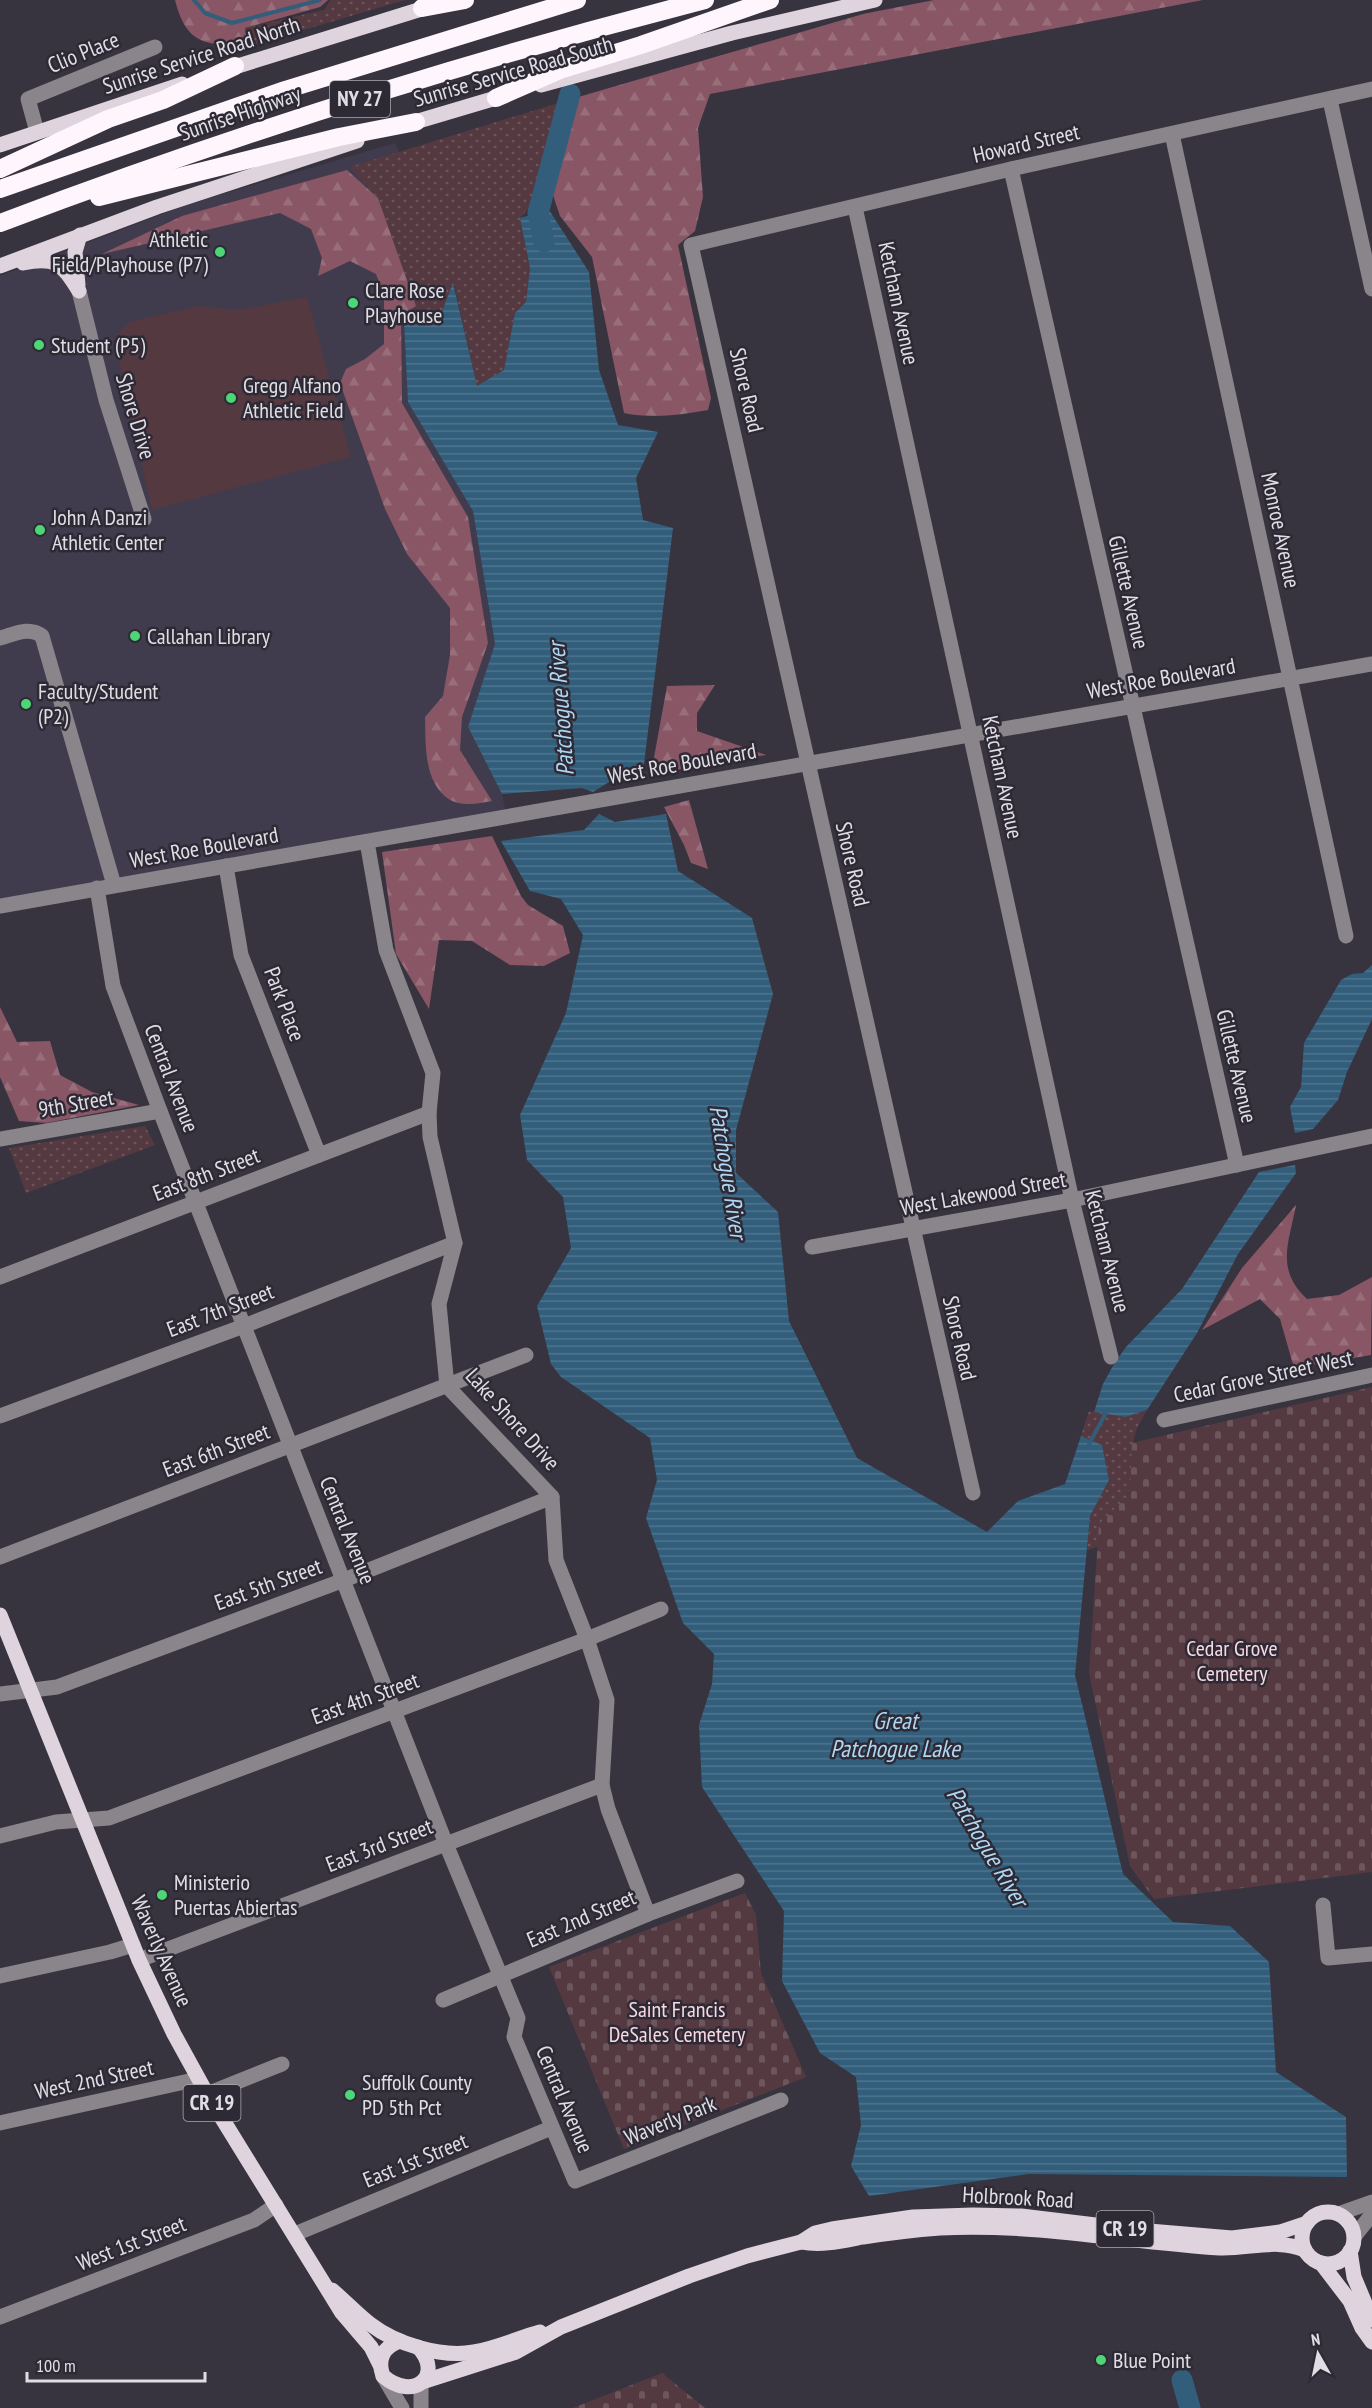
<svg xmlns="http://www.w3.org/2000/svg" width="1372" height="2408" font-family="'PT Sans Narrow',sans-serif">
  <defs>
    <pattern id="grass-dots" width="8" height="8" patternUnits="userSpaceOnUse" patternTransform="scale(1.5)"><rect width="8" height="8" fill="#553941"/><path d="M2 2h.1M6 6h.1" fill="none" stroke="#6d555c" stroke-width="1.8" stroke-linecap="round"/></pattern>
    <pattern id="forest-firs" width="22" height="20" patternUnits="userSpaceOnUse" patternTransform="scale(1.5)"><rect width="22" height="20" fill="#885665"/><path d="M5 1l3.5 6h-7zM16 11l3.5 6h-7z" fill="#986e7b"/></pattern>
    <pattern id="cemetery-stones" width="16" height="16" patternUnits="userSpaceOnUse" patternTransform="scale(1.5)"><rect width="16" height="16" fill="#553941"/><path d="M2 7V4a2 2 0 0 1 4 0v3zM10 15v-3a2 2 0 0 1 4 0v3z" fill="#6d555c"/></pattern>
    <pattern id="water-rules" width="6" height="5" patternUnits="userSpaceOnUse" patternTransform="scale(1.5)"><rect width="6" height="5" fill="#325e7c"/><path d="M0 2.5h6" fill="none" stroke="#4f758e"/></pattern>
  </defs>
  <rect width="100%" height="100%" fill="#38343f"/>
  <!-- built -->
  <path fill="#413c4d" d="M395,143L453,283L437,325L404,323L408,401L473,510L495,645L468,727L502,794L505,809L504,817L0,906V276L189,204Z"/>
  <!-- grass -->
  <g fill="url(#grass-dots)">
    <path d="M331,0H405L249,46L245,28L324,10Z"/>
    <path d="M568,100L536,181L530,207L520,218L530,268L526,303L515,313L504,370L477,387L454,284L437,325L427,324L416,306L378,198L350,167Z"/>
    <path d="M145,1126L155,1145L26,1193L9,1148Z"/>
    <path d="M1147,1410C1131,1437 1130,1443 1140,1473L1100,1546L1087,1550L1090,1516L1109,1480L1102,1445L1081,1436L1089,1411L1125,1417Z"/>
  </g>
  <!-- forest -->
  <g fill="url(#forest-firs)">
    <path d="M175,0H328L320,7L245,28L249,46C207,44 187,47 175,0Z"/>
    <path d="M934,0H1203L710,94L698,128L703,197L695,231L678,245L711,398L708,410C680,415 652,419 624,413L592,257L560,216L551,189L567,143L568,100L863,14Z"/>
    <path d="M347,170L378,198L416,306L401,316L402,403L468,517L488,643L462,717L460,750L492,801C480,803 462,807 450,800C423,783 426,744 425,717L443,696L450,655V608L407,554L385,509L340,383L346,369L365,359L384,344V296L376,274L350,261L318,276L322,258L311,229L280,213L102,254L182,216Z"/>
    <path d="M715,685L697,713V731L766,755L651,774L667,686Z"/>
    <path d="M689,800L708,869L691,863L684,845L664,807Z"/>
    <path d="M492,836L521,896L528,905L563,926L570,953L544,966L510,965L472,941L439,940L429,1009L396,954L382,852Z"/>
    <path d="M0,1007L17,1042L50,1041L60,1075L92,1092L139,1105L46,1123L19,1121L0,1077Z"/>
    <path d="M1296,1205C1289,1243 1275,1269 1307,1299L1339,1295L1372,1277L1371,1355L1294,1368L1280,1319L1260,1299L1202,1330L1242,1268Z"/>
  </g>
  <!-- cemetery -->
  <g fill="url(#cemetery-stones)">
    <path d="M1372,1387V1872L1154,1899L1130,1866L1089,1673L1099,1524L1130,1493L1132,1443Z"/>
    <path d="M745,1893L756,1915L761,1973L806,2077L624,2149L549,1967Z"/>
    <path d="M662,2373L705,2408H573Z"/>
  </g>
  <!-- pitch -->
  <path fill="#553941" d="M307,297L351,457L152,510L114,339L129,322L199,306L239,310Z"/>
  <!-- water -->
  <g fill="url(#water-rules)">
    <path d="M549,210L589,272L599,370L618,425L658,432L636,478L643,520L673,528L643,772L609,782L593,792L582,788L502,794L468,727L495,644L473,511L408,402L404,323L437,325L453,283L477,386L504,370L515,313L526,302L530,268L520,218Z"/>
    <path d="M599,814L615,822L666,814L678,871L752,918L773,994L736,1130V1173L778,1212L789,1321L857,1458L987,1532L1018,1501L1065,1484L1081,1436L1102,1445L1109,1480L1090,1516L1075,1675L1123,1874L1173,1922L1230,1926L1269,1962L1276,2072L1346,2117L1347,2177L1029,2174L869,2196L851,2166L861,2125L856,2077L820,2053L782,1981L784,1911L702,1787L699,1725L712,1684L714,1654L683,1623L646,1518L657,1480L650,1438L561,1377L551,1364L537,1306L571,1248L563,1197L527,1160L520,1115L566,1013L583,935L561,899L530,891L501,841L584,830Z"/>
    <path d="M1372,965V1019L1347,1072L1338,1100L1313,1129L1295,1133L1290,1107L1301,1087L1304,1043L1341,980L1352,974L1363,973Z"/>
    <path d="M1295,1165L1296,1173L1238,1254L1197,1333L1147,1410L1125,1417L1094,1412L1103,1384L1114,1364L1126,1347L1182,1289L1259,1172Z"/>
  </g>
  <g fill="none" stroke-linecap="round" stroke-linejoin="round">
    <!-- stream -->
    <g stroke="#325e7c" stroke-width="4">
      <path d="M194,0L205,13L232,23L320,0"/>
      <path d="M1089,1444L1107,1411"/>
    </g>
    <!-- river -->
    <g stroke="#325e7c" stroke-width="21">
      <path d="M544,242L538,213L570,94"/>
      <path d="M1182,2380L1190,2408"/>
    </g>
    <!-- minor -->
    <g stroke="#8a858a" stroke-width="15">
      <path d="M1330,100L1372,289"/>
      <path d="M37,132L28,99L155,47"/>
      <path d="M1172,134L1346,936"/>
      <path d="M1011,169L1237,1165"/>
      <path d="M855,207L1072,1200L1111,1357"/>
      <path d="M79,291L106,400L144,519"/>
      <path d="M0,638C15,634 29,626 42,636L114,885"/>
      <path d="M367,842L386,950L433,1073L429,1113L430,1137L455,1243L439,1304L447,1386L552,1497L556,1560L587,1639L607,1700L602,1785L608,1809L648,1914"/>
      <path d="M226,866L241,955L319,1155"/>
      <path d="M97,888L113,986L160,1111L446,1844L518,2018L514,2037L575,2181L781,2100"/>
      <path d="M0,906L1372,664"/>
      <path d="M0,1139L160,1111"/>
      <path d="M812,1247L1072,1200L1372,1136"/>
      <path d="M0,1277L429,1113"/>
      <path d="M0,1416L244,1326L455,1243"/>
      <path d="M1164,1420L1372,1375"/>
      <path d="M973,1493L691,245L1011,169L1372,89"/>
      <path d="M0,1557L526,1355"/>
      <path d="M0,1694L57,1687L344,1580L552,1497"/>
      <path d="M0,1836L56,1822L109,1818L587,1639L661,1609"/>
      <path d="M1323,1905L1328,1958L1372,1954"/>
      <path d="M139,1960L602,1785"/>
      <path d="M0,1976L110,1952L133,1945"/>
      <path d="M443,2000L648,1914L737,1881"/>
      <path d="M207,2094L282,2064"/>
      <path d="M0,2123L198,2079"/>
      <path d="M1338,2214L1372,2202"/>
      <path d="M295,2234L551,2128"/>
      <path d="M1354,2237L1372,2214"/>
      <path d="M0,2317L254,2220L276,2205"/>
      <path d="M383,2376L402,2408"/>
      <path d="M421,2408V2385"/>
    </g>
    <!-- major -->
    <g stroke="#dfd4dd" stroke-width="15">
      <path d="M225,70L431,6"/>
      <path d="M541,85L732,33L875,0"/>
      <path d="M405,125L506,95"/>
      <path d="M0,145L182,84"/>
      <path d="M23,263C56,256 62,264 79,291"/>
      <path d="M0,266L157,207L357,141"/>
      <path d="M78,285L75,252L80,235"/>
      <path d="M0,1615L139,1960L174,2034L207,2094L342,2313L371,2347L380,2365"/>
      <circle cx="1328" cy="2238" r="26"/>
      <path d="M801,2242C822,2246 842,2241 863,2237C889,2233 914,2230 940,2228C1034,2223 1127,2242 1220,2248C1250,2249 1277,2238 1305,2250"/>
      <path d="M1350,2251L1354,2277L1372,2320"/>
      <path d="M1321,2263L1350,2301L1362,2328L1372,2342"/>
      <path d="M332,2290C345,2301 357,2314 370,2324C396,2344 441,2358 474,2352C497,2348 518,2338 540,2332"/>
      <path d="M400,2341C383,2347 377,2359 383,2376C413,2402 445,2376 418,2347"/>
      <path d="M425,2381L516,2352L561,2327L689,2276L747,2256L801,2242L815,2233L832,2229L913,2217L973,2215L1021,2216L1137,2230L1232,2238L1280,2232L1307,2223"/>
    </g>
    <!-- highway -->
    <g stroke="#fff5fd" stroke-width="18">
      <path d="M422,8L465,0"/>
      <path d="M496,98L560,70L641,45L770,0"/>
      <path d="M0,169L108,119L163,100L235,66"/>
      <path d="M0,189L285,90L577,0"/>
      <path d="M99,197L339,137L416,122"/>
      <path d="M0,223C230,136 467,61 705,0"/>
    </g>
  </g>
  <!-- markers -->
  <g fill="#4dd676" stroke="#2e2a35" stroke-width="2">
    <circle cx="220" cy="252" r="6"/>
    <circle cx="353" cy="303" r="6"/>
    <circle cx="39" cy="345" r="6"/>
    <circle cx="231" cy="398" r="6"/>
    <circle cx="40" cy="530" r="6"/>
    <circle cx="135" cy="636" r="6"/>
    <circle cx="26" cy="704" r="6"/>
    <circle cx="162" cy="1895" r="6"/>
    <circle cx="350" cy="2095" r="6"/>
    <circle cx="1101" cy="2360" r="6"/>
  </g>
  <g text-anchor="middle" stroke-width="5" stroke-linejoin="round" paint-order="stroke">
    <!-- shield labels -->
    <g fill="#2e2a35" stroke="#aba8b0" stroke-width="1.5">
      <rect x="330" y="81" width="60" height="36" rx="4.5"/>
      <rect x="183.5" y="2085" width="57" height="36" rx="4.5"/>
      <rect x="1096.5" y="2211" width="57" height="36" rx="4.5"/>
    </g>
    <g font-size="21" font-weight="bold" fill="#e0dee5">
      <text x="360" y="106">NY 27</text>
      <text x="212" y="2110">CR 19</text>
      <text x="1125" y="2236">CR 19</text>
    </g>
    <!-- street labels -->
    <g font-size="22" fill="#e0dee5" stroke="#2e2a35">
      <text transform="translate(83 52) rotate(-22)" y="8">Clio Place</text>
      <text transform="translate(201 55) rotate(-18)" y="8">Sunrise Service Road North</text>
      <text transform="translate(513 71) rotate(-16)" y="8">Sunrise Service Road South</text>
      <text transform="translate(240 113) rotate(-19)" y="8">Sunrise Highway</text>
      <text transform="translate(1026 143) rotate(-13)" y="8">Howard Street</text>
      <text transform="translate(899 303) rotate(78)" y="8">Ketcham Avenue</text>
      <text transform="translate(747 390) rotate(77)" y="8">Shore Road</text>
      <text transform="translate(136 416) rotate(73)" y="8">Shore Drive</text>
      <text transform="translate(1281 530) rotate(78)" y="8">Monroe Avenue</text>
      <text transform="translate(1129 592) rotate(77)" y="8">Gillette Avenue</text>
      <text transform="translate(1161 678) rotate(-10)" y="8">West Roe Boulevard</text>
      <text transform="translate(682 763) rotate(-10)" y="8">West Roe Boulevard</text>
      <text transform="translate(1003 777) rotate(78)" y="8">Ketcham Avenue</text>
      <text transform="translate(204 847) rotate(-10)" y="8">West Roe Boulevard</text>
      <text transform="translate(853 864) rotate(77)" y="8">Shore Road</text>
      <text transform="translate(285 1004) rotate(69)" y="8">Park Place</text>
      <text transform="translate(1237 1066) rotate(77)" y="8">Gillette Avenue</text>
      <text transform="translate(172 1078) rotate(69)" y="8">Central Avenue</text>
      <text transform="translate(76 1103) rotate(-10)" y="8">9th Street</text>
      <text transform="translate(206 1174) rotate(-21)" y="8">East 8th Street</text>
      <text transform="translate(983 1193) rotate(-10)" y="8">West Lakewood Street</text>
      <text transform="translate(1108 1251) rotate(76)" y="8">Ketcham Avenue</text>
      <text transform="translate(220 1310) rotate(-21)" y="8">East 7th Street</text>
      <text transform="translate(960 1338) rotate(77)" y="8">Shore Road</text>
      <text transform="translate(1263 1376) rotate(-12)" y="8">Cedar Grove Street West</text>
      <text transform="translate(513 1419) rotate(48)" y="8">Lake Shore Drive</text>
      <text transform="translate(216 1450) rotate(-21)" y="8">East 6th Street</text>
      <text transform="translate(348 1530) rotate(68)" y="8">Central Avenue</text>
      <text transform="translate(268 1584) rotate(-20)" y="8">East 5th Street</text>
      <text transform="translate(365 1698) rotate(-20)" y="8">East 4th Street</text>
      <text transform="translate(379 1845) rotate(-21)" y="8">East 3rd Street</text>
      <text transform="translate(581 1918) rotate(-23)" y="8">East 2nd Street</text>
      <text transform="translate(162 1951) rotate(66)" y="8">Waverly Avenue</text>
      <text transform="translate(94 2079) rotate(-12)" y="8">West 2nd Street</text>
      <text transform="translate(565 2099) rotate(67)" y="8">Central Avenue</text>
      <text transform="translate(670 2120) rotate(-22)" y="8">Waverly Park</text>
      <text transform="translate(415 2160) rotate(-22)" y="8">East 1st Street</text>
      <text transform="translate(1018 2197) rotate(3)" y="8">Holbrook Road</text>
      <text transform="translate(131 2243) rotate(-21)" y="8">West 1st Street</text>
    </g>
    <!-- poi labels -->
    <g font-size="22" fill="#e0dee5" stroke="#2e2a35" text-anchor="start">
      <text x="208" y="247" text-anchor="end">Athletic<tspan x="208" dy="25">Field/Playhouse (P7)</tspan></text>
      <text x="365" y="298">Clare Rose<tspan x="365" dy="25">Playhouse</tspan></text>
      <text x="51" y="353">Student (P5)</text>
      <text x="243" y="393">Gregg Alfano<tspan x="243" dy="25">Athletic Field</tspan></text>
      <text x="52" y="525">John A Danzi<tspan x="52" dy="25">Athletic Center</tspan></text>
      <text x="147" y="644">Callahan Library</text>
      <text x="38" y="699">Faculty/Student<tspan x="38" dy="25">(P2)</tspan></text>
      <text x="174" y="1890">Ministerio<tspan x="174" dy="25">Puertas Abiertas</tspan></text>
      <text x="362" y="2090">Suffolk County<tspan x="362" dy="25">PD 5th Pct</tspan></text>
      <text x="1113" y="2368">Blue Point</text>
    </g>
    <!-- park labels -->
    <g font-size="22" fill="#fad8e1" stroke="#2e2a35">
      <text x="1232" y="1656">Cedar Grove<tspan x="1232" dy="25">Cemetery</tspan></text>
      <text x="677" y="2017">Saint Francis<tspan x="677" dy="25">DeSales Cemetery</tspan></text>
    </g>
    <!-- water labels -->
    <g font-size="24" font-style="italic" fill="#aed7f4" stroke="#2e2a35">
      <text transform="translate(561 709) rotate(-94)" y="8">Patchogue River</text>
      <text transform="translate(728 1172) rotate(81)" y="8">Patchogue River</text>
      <text x="895" y="1729">Great<tspan x="895" dy="28">Patchogue Lake</tspan></text>
      <text transform="translate(987 1847) rotate(59)" y="8">Patchogue River</text>
    </g>
  </g>
  <!-- north arrow -->
  <g transform="translate(1318 2354) rotate(351)" stroke="#2e2a35" stroke-width="4.5" paint-order="stroke">
  <path d="M0-4.5L10 22L0 15L-10 22Z" fill="#e0dee5"/>
  <text y="-9" font-size="16" font-weight="bold" text-anchor="middle" fill="#e0dee5">N</text>
  </g>
  <!-- scale -->
  <path d="M27 2372v9h178v-9" fill="none" stroke="#e0dee5" stroke-width="3"/>
  <text x="36" y="2372" font-size="18" fill="#e0dee5" stroke="#2e2a35" stroke-width="4.5" paint-order="stroke">100 m</text>
</svg>
